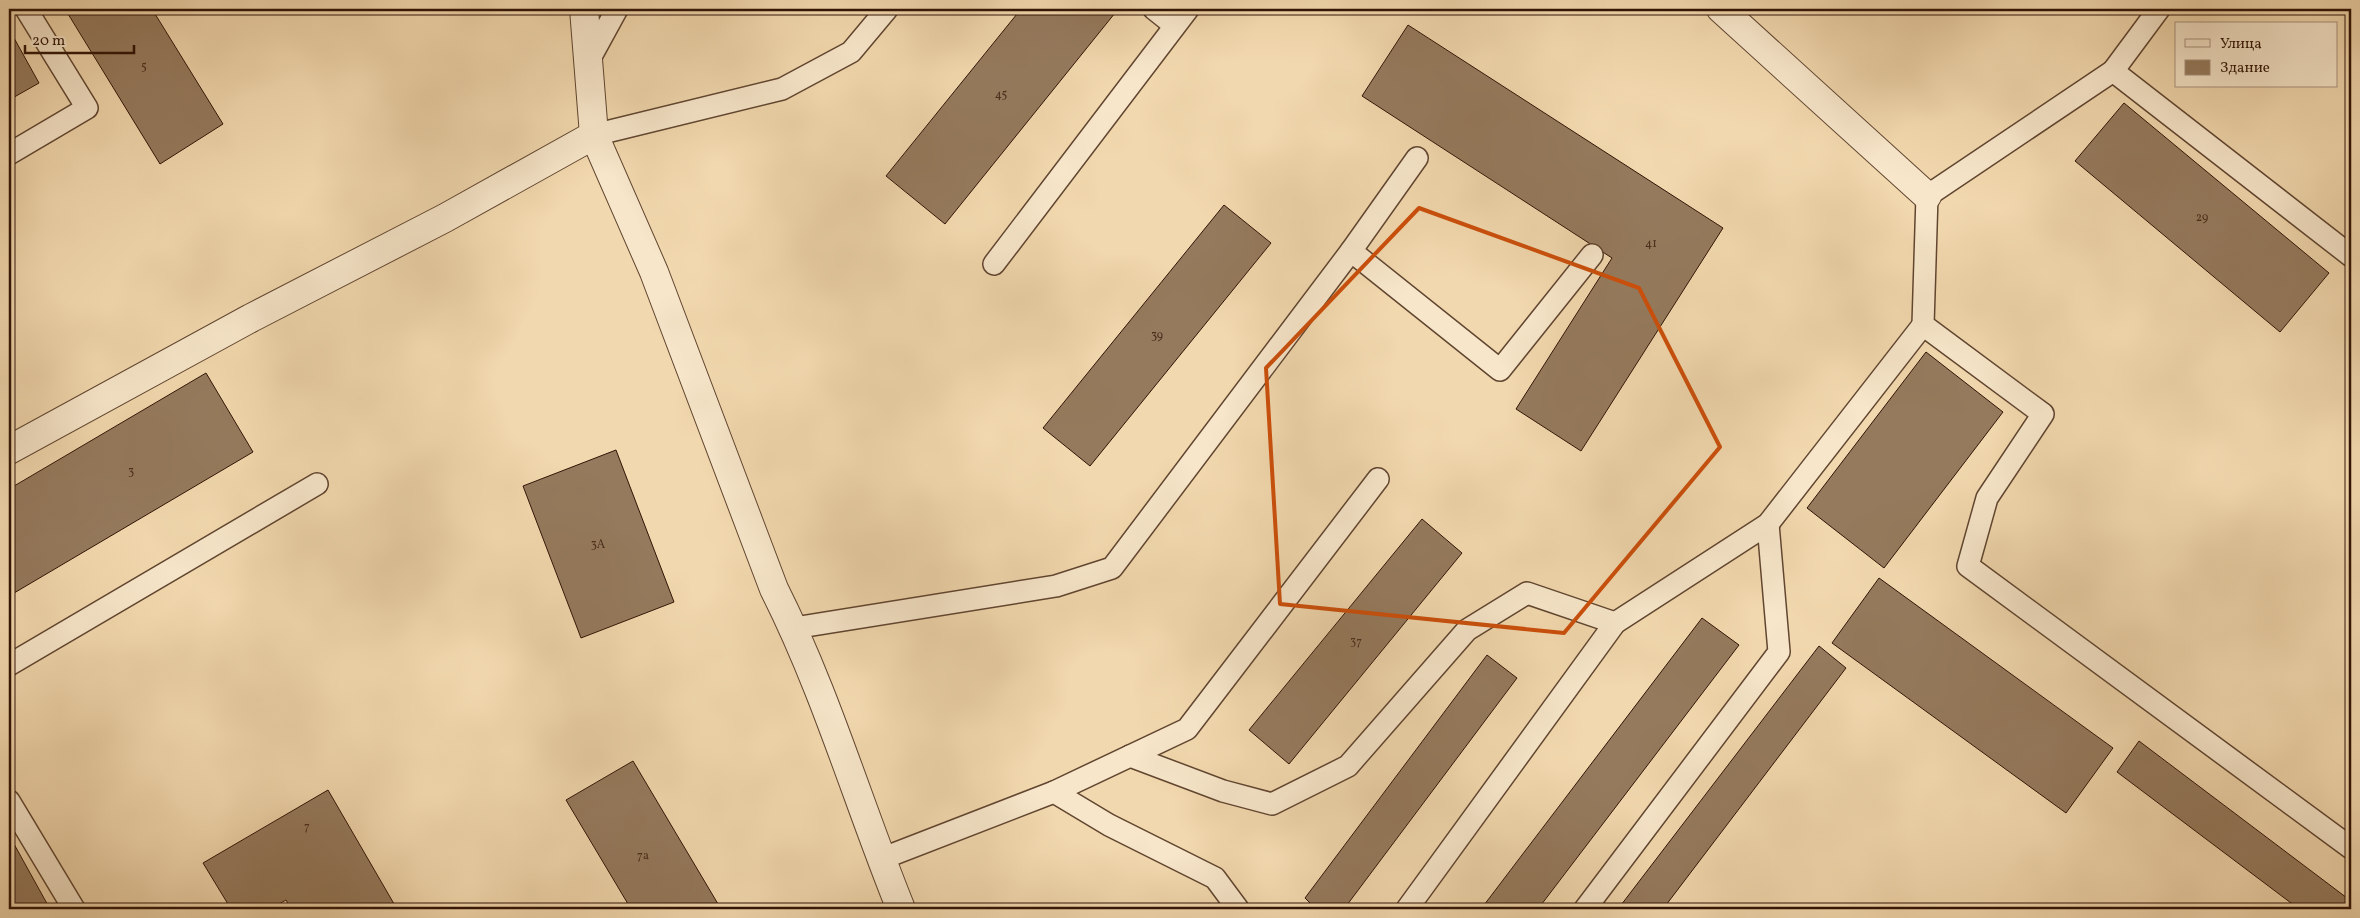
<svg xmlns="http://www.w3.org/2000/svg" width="2360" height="918" font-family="Vollkorn,serif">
  <rect width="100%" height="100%" fill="#f2d8ae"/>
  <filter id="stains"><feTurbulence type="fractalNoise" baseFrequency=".004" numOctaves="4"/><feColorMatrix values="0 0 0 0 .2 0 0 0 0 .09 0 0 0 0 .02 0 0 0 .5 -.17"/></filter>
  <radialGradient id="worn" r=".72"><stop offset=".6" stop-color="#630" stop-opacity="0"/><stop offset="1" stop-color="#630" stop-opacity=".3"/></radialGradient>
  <!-- building -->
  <g fill="#957a5d" stroke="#301406">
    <path d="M65,9H152L223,124L160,164Z"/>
    <path d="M1021,9H1110L1115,13L945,224L886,176Z"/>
    <path d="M1408,25L1723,228L1581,451L1516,409L1612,258L1362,96Z"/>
    <path d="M9,29L39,83L9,100Z"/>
    <path d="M2124,103L2329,273L2280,332L2075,161Z"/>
    <path d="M1224,205L1271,243L1090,466L1043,428Z"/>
    <path d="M1926,352L2003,412L1884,568L1807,508Z"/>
    <path d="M206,373L253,452L9,596V489Z"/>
    <path d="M616,450L674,602L581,638L523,486Z"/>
    <path d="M1422,519L1462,553L1289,764L1249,730Z"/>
    <path d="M1879,578L2113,748L2066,813L1832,643Z"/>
    <path d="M1702,618L1739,645L1538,909H1481Z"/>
    <path d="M1819,646L1846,668L1663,909H1618Z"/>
    <path d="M1487,655L1517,678L1344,909H1316L1305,898Z"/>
    <path d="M2139,741L2351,901V909H2299L2117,772Z"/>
    <path d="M633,761L721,909H631L566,800Z"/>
    <path d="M328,790L397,909H291L286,900L270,909H231L203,863Z"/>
    <path d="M9,835L50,909H9Z"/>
  </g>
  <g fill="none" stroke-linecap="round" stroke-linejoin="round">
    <defs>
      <g id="service">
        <path d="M1154,9L1174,25"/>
        <path d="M588,62L617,9"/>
        <path d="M2113,71L2159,9"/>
        <path d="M594,135L782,89L851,52L887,9"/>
        <path d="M9,154L87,108L26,9"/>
        <path d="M1351,251L1500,370L1592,255"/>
        <path d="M2351,256L2113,71L1927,196L1923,325L2043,414L1987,498L1968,566L2351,848"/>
        <path d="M994,264L1188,9"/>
        <path d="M794,628L1056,586L1112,568L1351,251L1417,158"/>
        <path d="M9,665L317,484"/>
        <path d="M1130,756L1223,791L1272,804L1348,766L1467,630L1527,593L1615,623"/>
        <path d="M1054,792L1187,729L1378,479"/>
        <path d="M9,801L74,909"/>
        <path d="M881,859L1054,792L1109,825L1215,878L1238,909"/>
        <path d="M1407,909L1615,623L1768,524L1923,325"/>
        <path d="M1585,909L1779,652L1768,524"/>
      </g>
      <g id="minor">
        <path d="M584,9L594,135"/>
        <path d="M1721,9L1927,196"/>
        <path d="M9,450L251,318L445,218L594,135L654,272L774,589C826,692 858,803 901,909"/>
      </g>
    </defs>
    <!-- service casing -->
    <use href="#service" stroke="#604530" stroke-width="24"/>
    <!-- minor casing -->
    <use href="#minor" stroke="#604530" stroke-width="30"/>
    <!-- service -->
    <use href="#service" stroke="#f7e6ca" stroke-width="21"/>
    <!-- minor -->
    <use href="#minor" stroke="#f7e6ca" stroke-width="28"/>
  </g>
  <!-- marked area -->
  <path fill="none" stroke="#cc4f0b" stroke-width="4" stroke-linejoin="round" d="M1419,208L1639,288L1720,447L1564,633L1280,604L1266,368Z"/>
  <g text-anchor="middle" stroke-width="4.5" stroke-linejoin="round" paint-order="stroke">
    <!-- number labels -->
    <g font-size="12" fill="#492e1c">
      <text x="144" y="70">5</text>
      <text x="1001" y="98">45</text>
      <text x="2202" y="221">29</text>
      <text x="1651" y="247">41</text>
      <text x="1157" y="339">39</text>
      <text x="131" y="475">3</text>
      <text x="598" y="548">3А</text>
      <text x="1356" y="645">37</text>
      <text x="307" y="830">7</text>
      <text x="643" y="859">7а</text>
    </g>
  </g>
  <!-- margin -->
  <rect width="2360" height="918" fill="none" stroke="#f2d8ae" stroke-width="30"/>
  <rect x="10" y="10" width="2340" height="898" fill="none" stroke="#301406" stroke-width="2.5"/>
  <rect x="15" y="15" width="2330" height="888" fill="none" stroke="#301406"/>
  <!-- legend -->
  <rect x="2175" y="22" width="162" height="65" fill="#f7e6ca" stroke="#a7927c"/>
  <rect x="2185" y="39" width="25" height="8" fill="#f7e6ca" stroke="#a7927c"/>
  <text x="2220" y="48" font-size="15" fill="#301406">Улица</text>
  <rect x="2185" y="60" width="25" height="15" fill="#957a5d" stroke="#a7927c"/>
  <text x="2220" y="72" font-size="15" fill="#301406">Здание</text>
  <!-- scale -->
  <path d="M25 45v8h109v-8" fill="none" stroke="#301406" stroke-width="2.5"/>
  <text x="32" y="45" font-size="15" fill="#301406" stroke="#f7e6ca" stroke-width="4" paint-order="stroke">20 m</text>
  <rect width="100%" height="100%" filter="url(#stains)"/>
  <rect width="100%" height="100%" fill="url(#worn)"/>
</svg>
